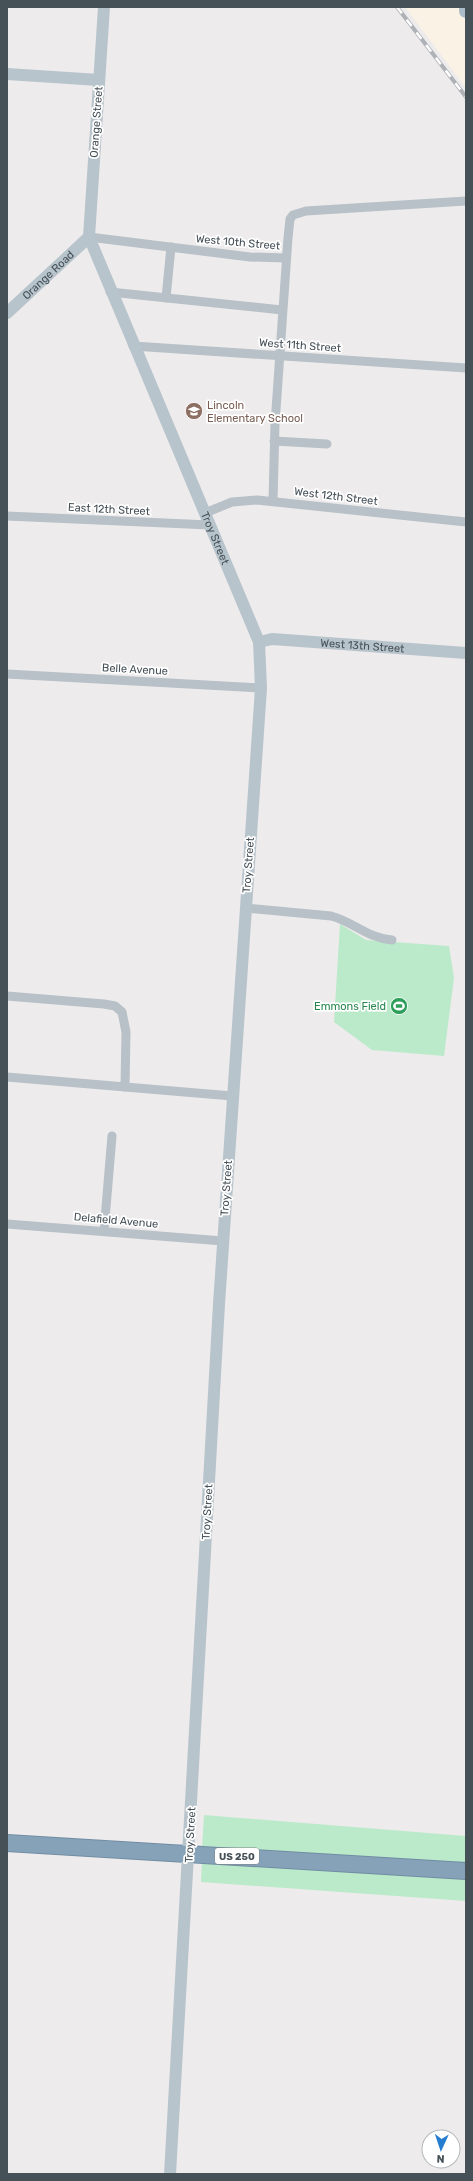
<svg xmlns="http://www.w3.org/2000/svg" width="473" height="2181" font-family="Rubik,sans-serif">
  <rect width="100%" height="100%" fill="#eeebec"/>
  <!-- commercial -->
  <path fill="#faf2e4" d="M405,7H466V88Z"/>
  <!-- green -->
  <g fill="#bbeaca">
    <path d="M340,924L366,940L449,946L454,978L444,1056L372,1050L334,1022Z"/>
    <path d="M204,1815L466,1836V1863L202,1848Z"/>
    <path d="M202,1861L466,1878V1901L201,1882Z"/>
  </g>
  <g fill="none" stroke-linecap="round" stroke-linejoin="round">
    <defs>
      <path id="highway" d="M7,1843L466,1871"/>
    </defs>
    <!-- highway casing -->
    <use href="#highway" stroke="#718da4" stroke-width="18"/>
    <!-- street -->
    <g stroke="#b7c1c7" stroke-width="9">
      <path d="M89,237L250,257L286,258"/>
      <path d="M110,292L282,310"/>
      <path d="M166,298L171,247"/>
      <path d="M133,346L466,368"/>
      <path d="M274,441L327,444"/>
      <path d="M273,500L275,424L288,238L290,219L293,215L306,211L466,201"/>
      <path d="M205,513L232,502L257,500L466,522"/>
      <path d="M7,516L210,525"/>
      <path d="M7,674L261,688"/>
      <path d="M245,908L331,916C354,922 367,938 392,940"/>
      <path d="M7,996L104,1004L115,1006L122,1012L126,1032L125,1087"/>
      <path d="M7,1077L232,1096"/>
      <path d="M7,1224L223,1241"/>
      <path d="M104,1231L112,1136"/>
    </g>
    <!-- secondary -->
    <g stroke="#b8c4cc" stroke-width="12">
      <path id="s1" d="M104,7L89,237L259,642L261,688L219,1304L170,2174"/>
      <path d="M7,74L99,80"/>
      <path id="s2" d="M7,313L89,237"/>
      <path id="s3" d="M259,642L272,639L466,653"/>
    </g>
    <!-- primary -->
    <path stroke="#acbdc9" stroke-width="14" d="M466,7V11"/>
    <!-- highway -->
    <use href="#highway" stroke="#86a2b8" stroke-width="16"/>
    <defs>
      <path id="rail" d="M397,7L466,97"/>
    </defs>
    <!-- rail casing -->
    <use href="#rail" stroke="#aeb1b6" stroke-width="4"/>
    <!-- rail -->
    <use href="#rail" stroke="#fff" stroke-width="2.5" stroke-dasharray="8" stroke-linecap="butt"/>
  </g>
  <!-- icons -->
  <defs>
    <symbol id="school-disc" viewBox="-11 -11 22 22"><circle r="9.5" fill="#8d6e63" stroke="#fff"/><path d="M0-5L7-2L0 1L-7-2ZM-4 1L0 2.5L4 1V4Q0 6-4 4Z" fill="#fff"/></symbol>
    <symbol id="stadium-disc" viewBox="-11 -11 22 22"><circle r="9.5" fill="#2e9e5b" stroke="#fff"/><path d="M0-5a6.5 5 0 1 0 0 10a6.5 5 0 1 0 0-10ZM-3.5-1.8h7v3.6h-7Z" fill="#fff"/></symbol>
  </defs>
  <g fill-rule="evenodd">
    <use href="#school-disc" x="184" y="401" width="20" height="20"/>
    <use href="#stadium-disc" x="389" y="996" width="20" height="20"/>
  </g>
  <g text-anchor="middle" stroke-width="3.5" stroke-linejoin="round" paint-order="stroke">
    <!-- shield labels -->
    <rect fill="#fff" stroke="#7d8489" stroke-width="1" x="215" y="1848" width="44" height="16" rx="3"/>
    <g font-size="10" font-weight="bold" fill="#455057">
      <text x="237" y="1860">US 250</text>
    </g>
    <!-- street labels -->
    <g font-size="11" fill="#455057" stroke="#fff">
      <text transform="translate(96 122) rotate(-86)" y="4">Orange Street</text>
      <text transform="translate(238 242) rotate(5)" y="4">West 10th Street</text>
      <text dy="4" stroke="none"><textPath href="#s2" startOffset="56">Orange Road</textPath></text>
      <text transform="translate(300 345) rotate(4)" y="4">West 11th Street</text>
      <text transform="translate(336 496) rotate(7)" y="4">West 12th Street</text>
      <text transform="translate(109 509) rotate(3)" y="4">East 12th Street</text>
      <text dy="4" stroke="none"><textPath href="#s1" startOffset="557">Troy Street</textPath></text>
      <text dy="4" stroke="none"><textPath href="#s3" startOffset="104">West 13th Street</textPath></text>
      <text transform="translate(135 669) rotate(3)" y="4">Belle Avenue</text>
      <text transform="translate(248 865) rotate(-86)" y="4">Troy Street</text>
      <text transform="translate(226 1188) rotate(-86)" y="4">Troy Street</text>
      <text transform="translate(116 1220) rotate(5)" y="4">Delafield Avenue</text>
      <text transform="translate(207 1512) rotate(-87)" y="4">Troy Street</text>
      <text transform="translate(190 1835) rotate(-87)" y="4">Troy Street</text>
    </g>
    <!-- education labels -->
    <g font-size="11" fill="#785e54" stroke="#fff" text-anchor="start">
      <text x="207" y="409">Lincoln<tspan x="207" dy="13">Elementary School</tspan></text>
    </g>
    <!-- leisure labels -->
    <g font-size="11" fill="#27864d" stroke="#fff" text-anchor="end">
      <text x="386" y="1010">Emmons Field</text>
    </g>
  </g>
  <!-- border -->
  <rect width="473" height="2181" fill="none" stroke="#455057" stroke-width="16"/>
  <!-- north arrow -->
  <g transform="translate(441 2149) rotate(183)"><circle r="19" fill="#ffffff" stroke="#b5b9bc"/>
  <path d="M0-3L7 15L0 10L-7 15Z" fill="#247dcf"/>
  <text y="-6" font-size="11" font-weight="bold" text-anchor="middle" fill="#455057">N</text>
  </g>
</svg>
